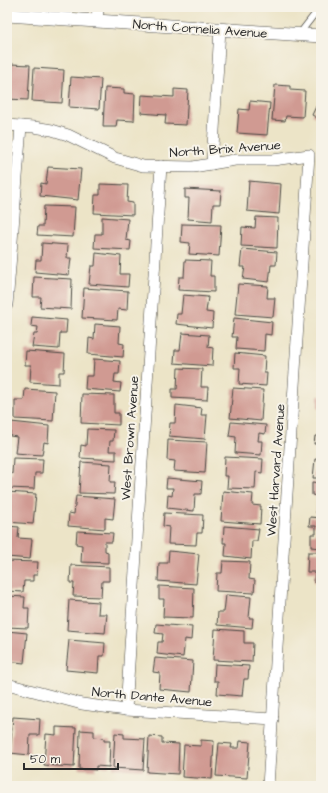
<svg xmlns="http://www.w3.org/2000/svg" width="328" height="793" font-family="'Architects Daughter',sans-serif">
  <rect width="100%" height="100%" fill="#f7f3e8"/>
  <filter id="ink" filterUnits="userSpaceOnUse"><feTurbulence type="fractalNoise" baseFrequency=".025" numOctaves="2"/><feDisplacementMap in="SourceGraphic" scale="8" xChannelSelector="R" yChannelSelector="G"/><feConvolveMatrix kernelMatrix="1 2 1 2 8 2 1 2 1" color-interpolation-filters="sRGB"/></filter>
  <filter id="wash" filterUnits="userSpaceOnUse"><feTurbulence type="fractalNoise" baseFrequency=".012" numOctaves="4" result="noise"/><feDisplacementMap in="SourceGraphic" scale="16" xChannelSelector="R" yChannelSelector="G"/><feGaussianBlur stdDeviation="0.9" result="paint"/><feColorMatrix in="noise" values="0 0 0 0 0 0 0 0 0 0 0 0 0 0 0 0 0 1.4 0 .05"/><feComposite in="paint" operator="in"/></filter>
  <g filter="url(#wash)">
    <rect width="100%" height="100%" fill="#ece4c7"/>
    <g id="blocks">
      <!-- building -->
      <g fill="#d09a92">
        <path d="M11,64L30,65L28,100L7,99V72H10Z"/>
        <path d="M34,68L64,70L62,103L32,101Z"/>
        <path d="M71,77L101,79L99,109L69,107Z"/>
        <path d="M275,85L290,86V90L305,91L303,117L286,116L285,121L272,120Z"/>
        <path d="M105,88L124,89V93L135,94L134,121L117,120L116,127H103Z"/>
        <path d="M174,89L188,90L186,125L165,124L166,115L141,113L142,95L174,97Z"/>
        <path d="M321,96V120L312,115Z"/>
        <path d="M250,101L270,103L267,135L237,133L239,109L249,110Z"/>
        <path d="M48,167L81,169L78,200L40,196L41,183L46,184Z"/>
        <path d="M249,181L281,184L279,214L247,211Z"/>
        <path d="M100,184L128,185L127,202L133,203V215L94,213L95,195H100Z"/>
        <path d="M185,189L221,191L220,204H213L212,221L188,219L189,198H185Z"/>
        <path d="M44,206L75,207L73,237L37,235L38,226H43Z"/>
        <path d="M102,217L128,219L126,240L131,241L130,250L94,248L95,234H102Z"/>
        <path d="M256,217L278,218L277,248L241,246L242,227L255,228Z"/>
        <path d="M182,224L221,225L219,256L189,254L190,243L181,242Z"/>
        <path d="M42,243L68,245L67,258H71L69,275L35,272L36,260H41Z"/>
        <path d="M242,249L277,252L276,265H271L269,282L243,279L245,267H240Z"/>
        <path d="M96,253L121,256L120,274H129L128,287L89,284L91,266H95Z"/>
        <path d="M185,260L211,261L210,276H214V292L178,290L179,277H184Z"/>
        <path d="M34,277L72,279L71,309L40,307L41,297H33Z"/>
        <path d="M238,284L268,286L267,298H275L273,317L235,314Z"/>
        <path d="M84,288L128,291L127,310L118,309L117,320L82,318Z"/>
        <path d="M183,295L208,297L206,312L213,313L212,328L176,324L177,314H181Z"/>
        <path d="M32,317L67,320L66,333H60L59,349L32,347L34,334H37L38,327L31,326Z"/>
        <path d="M234,318L272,322L271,335L265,334L264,351L236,349L237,337H232Z"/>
        <path d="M95,324L120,326L119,343L124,344L123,357L88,354L89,338L94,339Z"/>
        <path d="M182,333L209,335L208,347L213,348L212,366L174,363L175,350H180Z"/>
        <path d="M26,351L65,354L64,372H59V384L30,382L31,365H25Z"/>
        <path d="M235,353L265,356L264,373H267L266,386L239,384L240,368H234Z"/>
        <path d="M94,359L120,361L119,374H115L114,382L121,383L120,392L85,389L86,376H93Z"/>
        <path d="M178,368L202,369L201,387H208L207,400L172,398V389H177Z"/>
        <path d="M233,388L263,390L261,421L230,418Z"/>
        <path d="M25,389L55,391L53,421L15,419V400H24Z"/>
        <path d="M82,394L114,395V413H119V425L81,423Z"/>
        <rect x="318" y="396" width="3" height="13"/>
        <path d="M176,405L202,408L201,415H207L205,439L169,436L170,423H175Z"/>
        <path d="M319,413L321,414V428L318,427Z"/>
        <path d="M11,422L49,426L48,443L44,442L42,455L15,453L17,437L10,436Z"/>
        <path d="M231,422L266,425L265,434L259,433L258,441H262L261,455L235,453L236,437L229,436Z"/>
        <path d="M87,429L114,430L113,441H110L109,451H116V460L80,458L81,445L86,446Z"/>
        <path d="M315,436H321V444H314Z"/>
        <path d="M168,440L207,442L205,473L174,471L175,461L167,460Z"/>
        <path d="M225,457L263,459L262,473L256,472L255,489L227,488L228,476H224Z"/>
        <path d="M13,458L43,459L42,473H35L34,489L8,488L9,474H12Z"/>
        <path d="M315,459L321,460V478H313Z"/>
        <path d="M81,462L111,464L110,482H115L114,494L79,493Z"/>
        <path d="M167,478L202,481L201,494H195L194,511L167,508L168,495L172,496L173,488H166Z"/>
        <path d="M312,482L321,483V513H316L317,496L312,495Z"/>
        <path d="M223,491L253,494L252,505L261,506L260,524L221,521Z"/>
        <path d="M7,492L36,494L33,524L7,522Z"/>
        <path d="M76,496L115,499L113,519L105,518V529L68,526L69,513L74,514Z"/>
        <path d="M164,513L203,515L202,533H197L196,545L168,544L169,527L163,526Z"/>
        <path d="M310,517L321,518V548L311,547V534H316V526H309Z"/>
        <path d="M7,526L19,527L18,538L32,539L30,559L7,557Z"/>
        <path d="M224,526L259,529L257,541H252L251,559L225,556L226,543H223Z"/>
        <path d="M77,531L113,533L112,542H105V551L108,552V563L81,562L82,545L76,544Z"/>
        <path d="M169,551L199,554L196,584L158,581L159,563H168Z"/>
        <path d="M308,552H321V583L314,582L315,572H307Z"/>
        <path d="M7,561L38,562L37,575H33V581H24L23,592L7,591Z"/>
        <path d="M223,561L250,562L249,579L255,580L254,593L216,591L217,573H222Z"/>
        <path d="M71,565L109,567V581H102L101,597L73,596L74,583H70Z"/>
        <path d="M159,586L194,588L193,618L163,617L164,599H159Z"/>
        <path d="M226,595L251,597L249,618H253L252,628L217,625L218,612H224Z"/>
        <path d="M7,596L25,597L24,608H29L28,628L7,627Z"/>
        <path d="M69,600L99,602L98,614H107L105,633L67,630Z"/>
        <path d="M156,624L192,627L191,640L185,639L183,657L157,654L158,642H162L163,634L155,633Z"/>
        <path d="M215,629L244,631V643H253L252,662L213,660Z"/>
        <path d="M7,631L27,633L24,663L7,661Z"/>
        <path d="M69,640L105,643L104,656H99L98,673L66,670Z"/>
        <path d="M155,658L193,661L191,692L159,689L160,673L153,672Z"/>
        <path d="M215,664L249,666L248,679H244L242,696L217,694L218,681H214Z"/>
        <path d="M13,717L40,719L39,735H30L29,755L10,753Z"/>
        <path d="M56,727L76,728L74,767L44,765L46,734L56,735Z"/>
        <path d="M80,730L94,731V737L104,738V741H110L109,767L96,766V770L79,769Z"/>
        <path d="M115,733L124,734V738L145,739L143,770L113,768Z"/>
        <path d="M149,736L162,737V743L179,744L178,774L147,772Z"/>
        <path d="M201,740L214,741L212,779L182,777L184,745L201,746Z"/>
        <path d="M240,741L250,742L247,778L216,776L219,743L232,744L231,748H239Z"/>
      </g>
    </g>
  </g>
  <g filter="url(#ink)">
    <use href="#blocks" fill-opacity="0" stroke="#484742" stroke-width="1"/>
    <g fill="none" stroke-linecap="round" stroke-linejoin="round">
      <defs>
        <path id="service" d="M300,33L317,11H321"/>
        <g id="minor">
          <path d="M97,21L98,7"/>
          <path d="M7,125L34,127L52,130L68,135L115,158L143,166L193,167L235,160H273L309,155L268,786"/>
          <path d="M212,164L220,29"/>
          <path d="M7,305L21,126"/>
          <path d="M7,684L82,704L126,710L273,719"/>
          <path d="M126,710L161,166"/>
        </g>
        <path id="tertiary" d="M7,15L321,36"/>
      </defs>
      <!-- service casing -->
      <use href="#service" stroke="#484742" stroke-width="7"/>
      <!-- minor casing -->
      <use href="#minor" stroke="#484742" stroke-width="12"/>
      <!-- tertiary casing -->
      <use href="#tertiary" stroke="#484742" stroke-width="14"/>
      <!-- service -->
      <use href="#service" stroke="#fff" stroke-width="5.5"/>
      <!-- minor -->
      <use href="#minor" stroke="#fff" stroke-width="11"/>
      <!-- tertiary -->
      <use href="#tertiary" stroke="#fff" stroke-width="13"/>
    </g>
  </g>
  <g text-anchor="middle" stroke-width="4" stroke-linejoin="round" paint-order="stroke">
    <!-- street labels -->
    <g font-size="13" fill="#2b2b2b" stroke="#f7f3e8">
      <text transform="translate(200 28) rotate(4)" y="5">North Cornelia Avenue</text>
      <text transform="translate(225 148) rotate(-4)" y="5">North Brix Avenue</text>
      <text transform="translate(129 438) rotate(-86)" y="5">West Brown Avenue</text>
      <text transform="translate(275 470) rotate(-86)" y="5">West Harvard Avenue</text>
      <text transform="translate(152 696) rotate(5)" y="5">North Dante Avenue</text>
    </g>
  </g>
  <!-- margin -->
  <rect width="328" height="793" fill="none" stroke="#f7f3e8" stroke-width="24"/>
  <!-- scale -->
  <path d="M24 763v6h94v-6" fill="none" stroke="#2b2b2b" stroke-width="2"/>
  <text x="30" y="763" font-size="12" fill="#2b2b2b" stroke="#f7f3e8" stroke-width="3" paint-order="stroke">50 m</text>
</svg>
